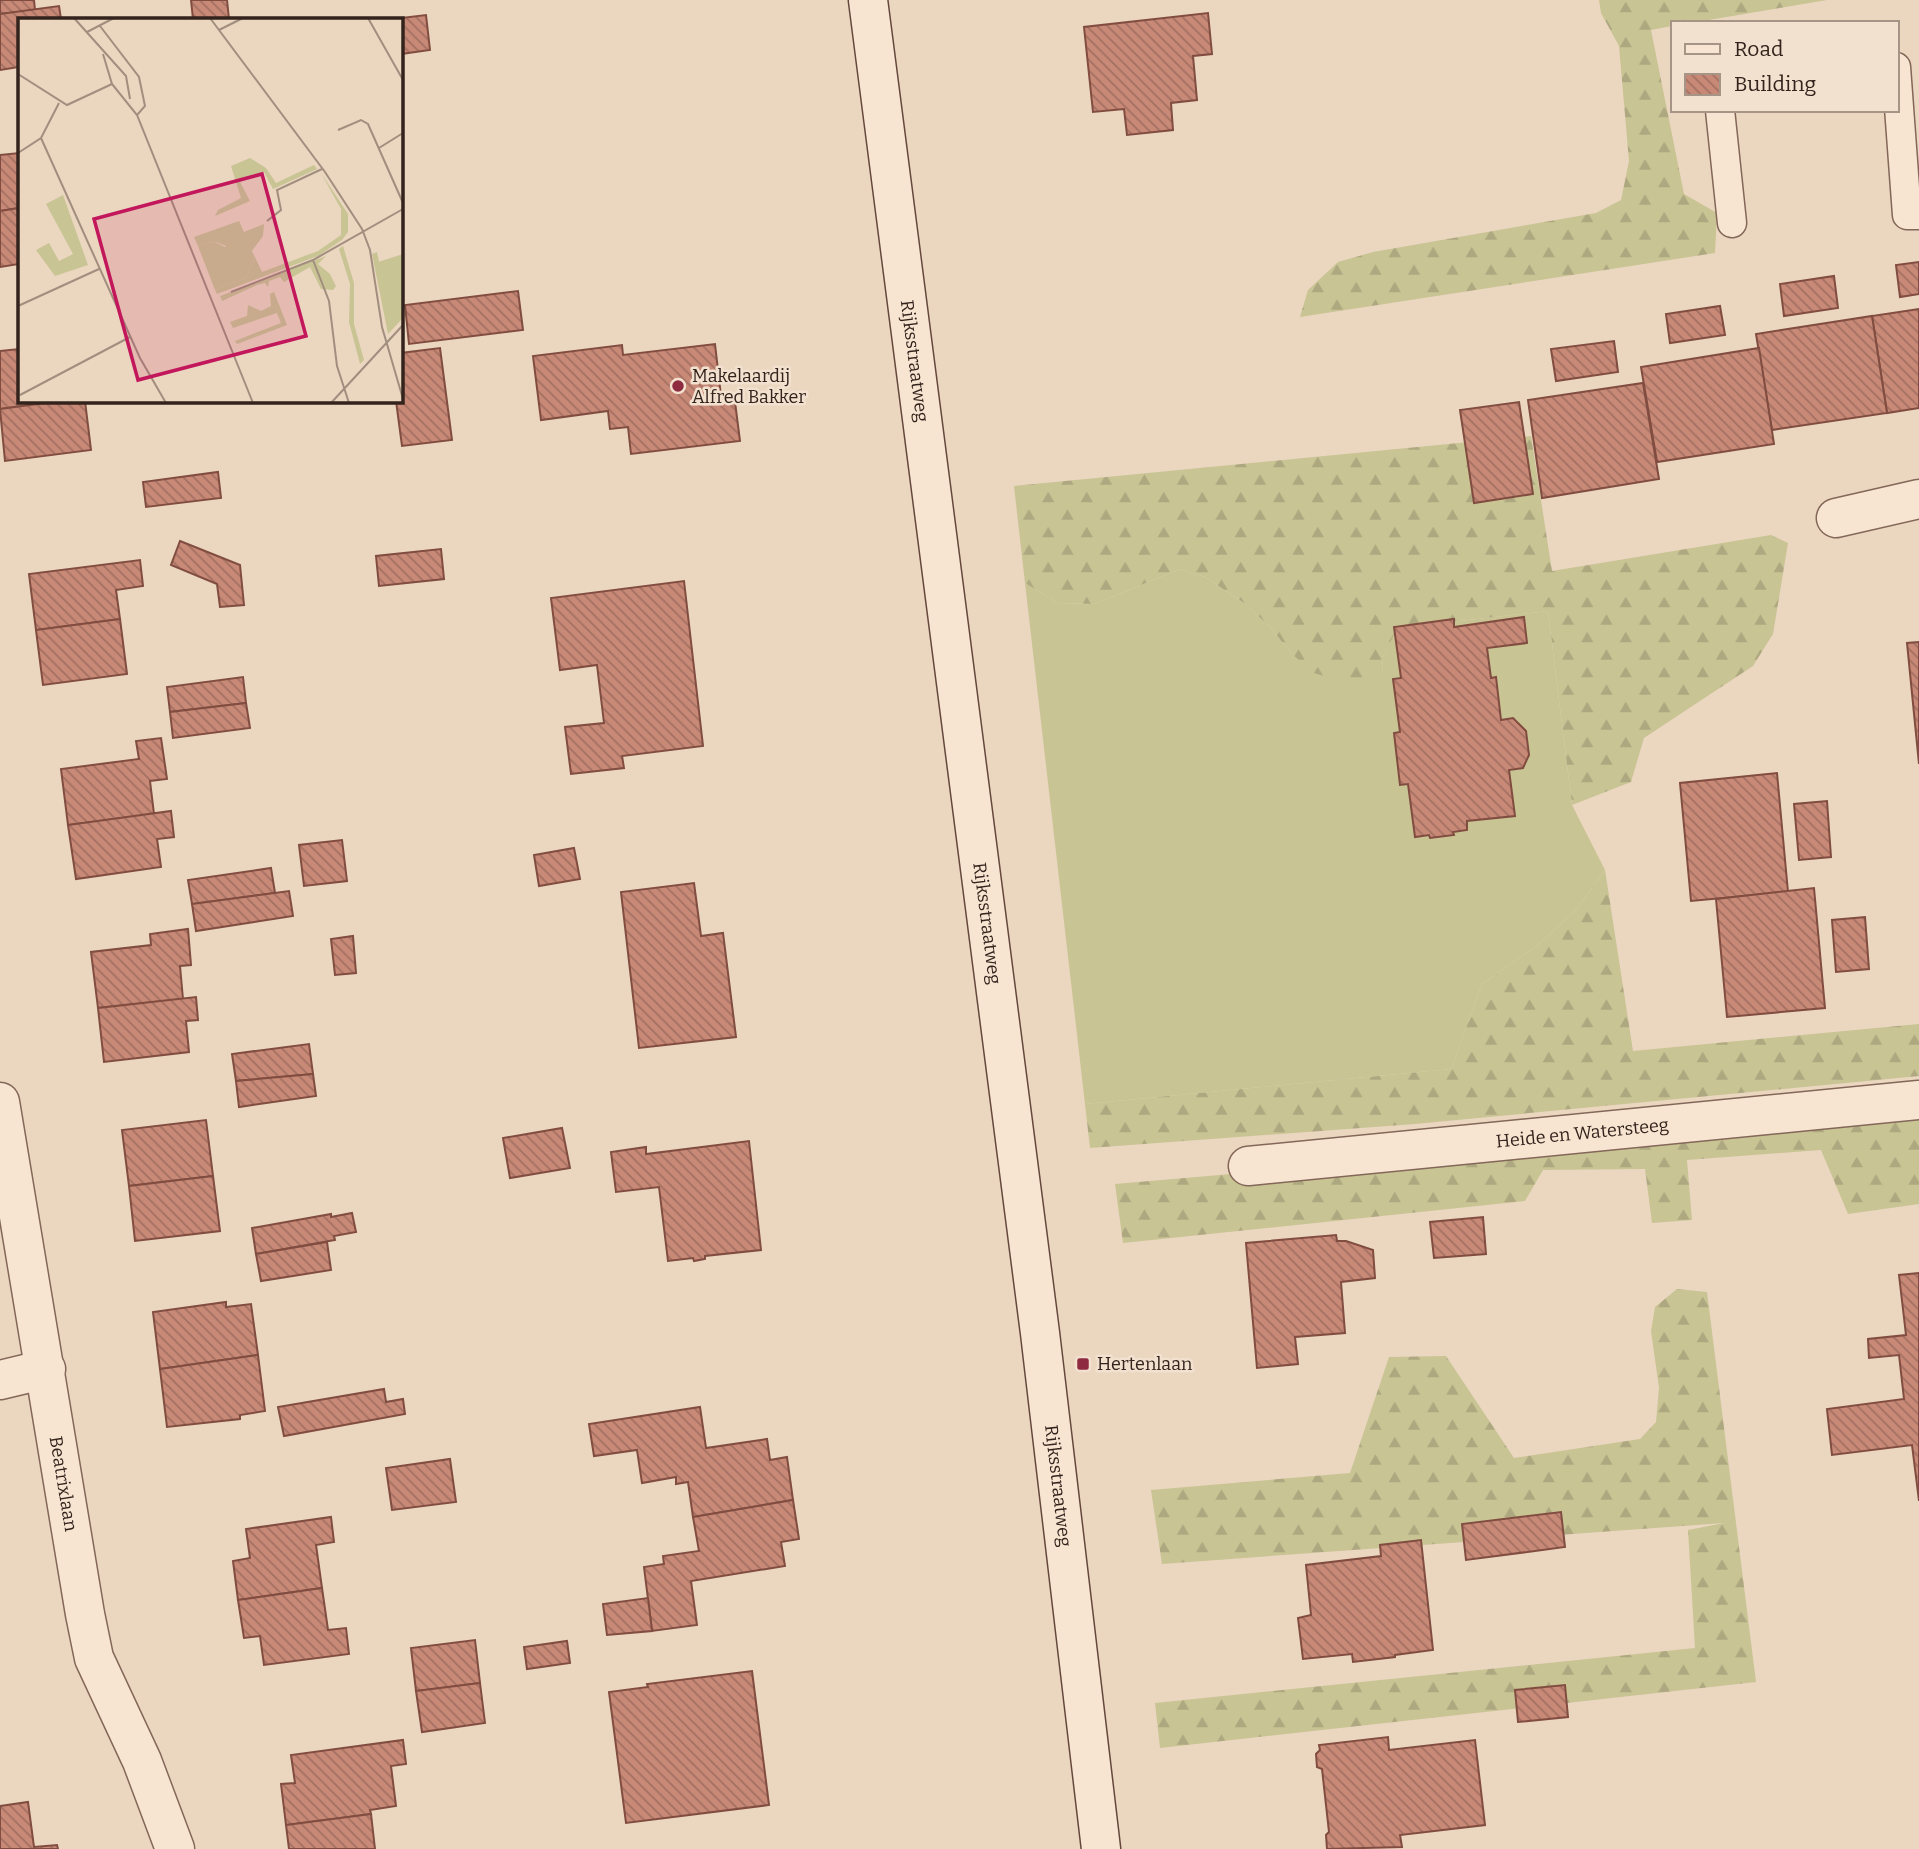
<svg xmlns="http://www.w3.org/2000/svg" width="1919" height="1849" font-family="Bitter,serif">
  <defs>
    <pattern id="forest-firs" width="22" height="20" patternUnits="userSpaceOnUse" patternTransform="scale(1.75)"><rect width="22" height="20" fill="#c9c494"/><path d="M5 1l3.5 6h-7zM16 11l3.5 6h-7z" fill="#ada87f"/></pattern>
    <pattern id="building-back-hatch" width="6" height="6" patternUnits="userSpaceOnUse" patternTransform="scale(1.75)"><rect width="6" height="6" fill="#c88977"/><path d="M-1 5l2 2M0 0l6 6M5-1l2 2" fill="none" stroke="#a37061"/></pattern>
  </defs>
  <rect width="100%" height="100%" fill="#ebd6c0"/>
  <!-- grass -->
  <path fill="#c9c494" d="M1180,569L1205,577L1244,603L1269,626L1292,654L1382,673L1383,657L1396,628L1548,611L1572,805L1605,870L1575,911L1538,945L1482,984L1451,1069L1085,1104L1025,583L1058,603L1095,604Z"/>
  <!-- forest -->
  <g fill="url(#forest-firs)">
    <path d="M1599,0H1827L1691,23H1672V26L1651,30L1684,194L1717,213L1715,253L1300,317L1308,290L1338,262L1373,252L1596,213L1621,200L1629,161L1619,46L1601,13Z"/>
    <path d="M1531,436L1552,571L1771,535L1788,543L1773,634L1753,666L1644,738L1631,782L1572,805L1548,611L1397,628L1383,657L1382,673L1354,685L1314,673L1292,654L1269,626L1244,603L1205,577L1180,569L1095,604L1058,603L1025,583L1014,486Z"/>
    <path d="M1605,870L1633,1051L1919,1024V1076L1415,1124L1090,1148L1085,1104L1451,1069L1482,984L1538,945L1575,911Z"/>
    <path d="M1919,1115V1204L1848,1214L1821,1150L1687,1160L1692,1220L1652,1223L1645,1169L1543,1170L1525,1201L1123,1243L1115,1184Z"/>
    <path d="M1677,1289L1707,1292L1756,1682L1160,1748L1155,1703L1695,1648L1688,1530L1724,1523L1162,1564L1151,1490L1350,1473L1389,1357L1446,1356L1514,1458L1640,1439L1656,1422L1659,1388L1651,1331L1655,1307Z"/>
  </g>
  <!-- building -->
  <g fill="url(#building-back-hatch)" stroke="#814d40" stroke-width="2">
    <path d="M0,0H34L35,10L0,14Z"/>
    <path d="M191,0H227L229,19H193Z"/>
    <path d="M59,6L61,19H19V67L0,70V14Z"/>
    <path d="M1208,13L1212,54L1193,56L1197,100L1171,103L1173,130L1127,135L1124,109L1093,112L1084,27Z"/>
    <path d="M426,15L430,50L401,54V19H393Z"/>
    <path d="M19,153V208L0,211V155Z"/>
    <path d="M19,208V264L0,267V211Z"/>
    <path d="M1919,262V294L1900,297L1896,265Z"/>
    <path d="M1834,276L1838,308L1784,316L1780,284Z"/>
    <path d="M518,291L523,330L409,344L405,305Z"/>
    <path d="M1720,306L1725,335L1670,343L1666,314Z"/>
    <path d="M1919,309V408L1887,413L1872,316Z"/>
    <path d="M1872,316L1887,413L1772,430L1756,334Z"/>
    <path d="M1614,341L1618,372L1556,381L1551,349Z"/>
    <path d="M715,344L721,396L734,394L740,441L631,454L628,427L610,429L608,411L541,420L533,356L622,345L623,355Z"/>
    <path d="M440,348L452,440L402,446L396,401H401V353Z"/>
    <path d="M1759,348L1774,444L1657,462L1641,367Z"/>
    <path d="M19,349V401H60L0,409V351Z"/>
    <path d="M1643,383L1659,479L1542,498L1528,400Z"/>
    <path d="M60,401H85L91,450L5,461L0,409Z"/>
    <path d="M1519,402L1533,494L1474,503L1460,410Z"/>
    <path d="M218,472L221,498L146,507L143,482Z"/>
    <path d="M180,541L240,565L244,605L220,607L217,584L171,565Z"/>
    <path d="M441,549L444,579L379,586L376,556Z"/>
    <path d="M140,560L143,586L116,590L120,619L36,630L29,574Z"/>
    <path d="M684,581L703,746L622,756L624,768L571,774L565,727L604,723L597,665L560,670L551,598Z"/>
    <path d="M1524,617L1527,643L1487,648L1491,678L1496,677L1501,720L1513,718L1526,731L1529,755L1523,768L1509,770L1515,816L1467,821V830L1453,832L1454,835L1430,838L1429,835L1415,837L1408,784L1400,785L1394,733L1400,732L1393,679L1401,678L1394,627L1454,619V627Z"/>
    <path d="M120,619L127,674L43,685L36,630Z"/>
    <path d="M1919,642V764L1907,643Z"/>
    <path d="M243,677L246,703L170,712L167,687Z"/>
    <path d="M246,703L250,728L173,738L170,712Z"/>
    <path d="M161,738L167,779L150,781L154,814L68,825L61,769L139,759L136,741Z"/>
    <path d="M1777,773L1788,892L1691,901L1680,783Z"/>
    <path d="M1827,801L1831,857L1799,860L1794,804Z"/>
    <path d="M171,811L174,837L157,839L161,867L76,879L68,825Z"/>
    <path d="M342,840L347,881L304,886L299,845Z"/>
    <path d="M574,848L580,879L539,886L534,855Z"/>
    <path d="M271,868L275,893L192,904L188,880Z"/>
    <path d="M694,883L701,936L723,933L736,1037L639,1048L621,892Z"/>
    <path d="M1814,888L1825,1008L1727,1017L1716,899Z"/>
    <path d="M289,891L293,916L196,931L192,904Z"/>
    <path d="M1865,917L1869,969L1836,972L1832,920Z"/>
    <path d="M188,929L191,965L180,966L183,999L98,1008L91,952L151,945L150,934Z"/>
    <path d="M353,936L356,973L335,975L331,939Z"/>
    <path d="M196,997L198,1020L186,1021L189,1052L104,1062L98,1008Z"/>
    <path d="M309,1044L313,1074L236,1081L232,1054Z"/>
    <path d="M313,1074L316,1096L239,1107L236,1081Z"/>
    <path d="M206,1120L213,1176L129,1186L122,1130Z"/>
    <path d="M562,1128L570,1168L510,1178L503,1138Z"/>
    <path d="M749,1141L761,1250L705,1256V1259L694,1261L693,1258L668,1261L659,1187L616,1192L611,1152L646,1147V1154Z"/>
    <path d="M213,1176L220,1231L135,1241L129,1186Z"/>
    <path d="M352,1213L356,1232L334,1236L335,1240L256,1254L252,1228L331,1214V1217Z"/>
    <path d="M1483,1217L1486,1254L1434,1258L1430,1222Z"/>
    <path d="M1336,1235L1337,1241H1346L1373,1250L1375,1278L1341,1282L1345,1333L1295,1337L1298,1364L1257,1368L1246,1243Z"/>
    <path d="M327,1242L331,1270L261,1281L256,1254Z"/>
    <path d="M1919,1273V1501L1912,1445L1832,1455L1827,1409L1904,1399L1899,1355L1869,1358L1868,1339L1906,1335L1899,1275Z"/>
    <path d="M226,1302V1307L251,1304L258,1355L160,1369L153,1312Z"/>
    <path d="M258,1355L265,1411L240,1415V1419L167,1427L160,1369Z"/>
    <path d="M384,1389L386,1402L403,1399L405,1414L284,1436L278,1407Z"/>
    <path d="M700,1407L706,1448L767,1439L770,1460L787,1457L793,1500L693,1517L688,1482L676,1484V1477L642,1483L637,1450L594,1456L589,1424Z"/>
    <path d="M450,1459L456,1502L392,1510L386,1468Z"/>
    <path d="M793,1500L799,1539L781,1542L785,1566L691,1581L697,1625L652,1631L644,1567L664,1564L663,1556L699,1551L693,1517Z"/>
    <path d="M1561,1512L1565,1547L1466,1560L1462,1524Z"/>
    <path d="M331,1517L334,1542L316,1545L322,1588L238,1600L233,1561L250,1558L246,1529Z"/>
    <path d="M1421,1540L1433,1650L1395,1655V1657L1353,1662L1352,1654L1303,1659L1298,1618L1311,1615L1306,1565L1381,1556L1380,1545Z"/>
    <path d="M322,1588L328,1630L346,1628L349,1654L264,1665L260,1636L244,1638L238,1600Z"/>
    <path d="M648,1598L652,1631L607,1635L603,1604Z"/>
    <path d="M475,1640L480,1683L416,1691L411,1648Z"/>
    <path d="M567,1641L570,1663L527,1669L524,1647Z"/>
    <path d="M752,1671L769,1805L626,1823L609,1692L648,1687L647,1684Z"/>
    <path d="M480,1683L485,1723L422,1732L416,1691Z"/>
    <path d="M1565,1685L1568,1717L1518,1722L1515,1690Z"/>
    <path d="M1388,1737L1389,1750L1475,1740L1485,1825L1400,1835L1402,1847L1327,1849L1326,1835L1329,1832L1322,1769L1317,1767L1316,1754L1320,1750L1319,1745Z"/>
    <path d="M403,1740L406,1764L391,1766L396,1806L370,1810L371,1814L286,1825L281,1784L295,1783L291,1755Z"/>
    <path d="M28,1802L34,1847L57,1845L58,1849H0V1806Z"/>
    <path d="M371,1814L375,1849H289L286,1825Z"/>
  </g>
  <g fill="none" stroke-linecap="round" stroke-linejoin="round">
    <defs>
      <g id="service">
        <path d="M1896,67L1907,215H1919"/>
        <path d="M1720,110L1732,223"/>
      </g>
      <g id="minor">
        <path d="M1836,518L1919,499"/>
        <path id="s1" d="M0,1102L85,1614L94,1658L142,1761L175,1849"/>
        <path id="s2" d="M1248,1166L1919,1100"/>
        <path d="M0,1380L46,1369"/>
      </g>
      <g id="secondary">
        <path id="s3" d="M868,0L1040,1333L1101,1849"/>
      </g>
    </defs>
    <!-- service casing -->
    <use href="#service" stroke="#836759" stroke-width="31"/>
    <!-- minor casing -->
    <use href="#minor" stroke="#836759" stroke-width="41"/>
    <!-- secondary casing -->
    <use href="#secondary" stroke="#65483c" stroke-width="41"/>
    <!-- service -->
    <use href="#service" stroke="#f7e5d2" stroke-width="28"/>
    <!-- minor -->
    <use href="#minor" stroke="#f7e5d2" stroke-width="38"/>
    <!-- secondary -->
    <use href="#secondary" stroke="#f7e5d2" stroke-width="38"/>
  </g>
  <!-- markers -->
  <g fill="#8f2b40" stroke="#f3e1cf" stroke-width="2.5">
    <circle cx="678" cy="386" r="7"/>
    <rect x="1076" y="1357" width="14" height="14" rx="3.5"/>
  </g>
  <g text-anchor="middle" stroke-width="5" stroke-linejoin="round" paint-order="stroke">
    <!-- street labels -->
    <g font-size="18" fill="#33231c" stroke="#f3e1cf">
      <text dy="6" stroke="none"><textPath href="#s3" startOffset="364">Rijksstraatweg</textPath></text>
      <text dy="6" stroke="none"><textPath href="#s3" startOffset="931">Rijksstraatweg</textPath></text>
      <text dy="6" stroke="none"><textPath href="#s2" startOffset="336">Heide en Watersteeg</textPath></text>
      <text dy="6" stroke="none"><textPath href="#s1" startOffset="387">Beatrixlaan</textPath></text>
      <text dy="6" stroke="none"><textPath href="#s3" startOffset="1498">Rijksstraatweg</textPath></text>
    </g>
    <!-- poi labels -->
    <g font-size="18" fill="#33231c" stroke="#f3e1cf" text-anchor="start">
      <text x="692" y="382">Makelaardij<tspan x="692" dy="21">Alfred Bakker</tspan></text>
      <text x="1097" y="1370">Hertenlaan</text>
    </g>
  </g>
  <!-- overview -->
  <g transform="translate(18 18)">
    <rect width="385" height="385" fill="#ebd6c0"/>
    <path d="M226,218L237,239L228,260L197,272L180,228L195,223L207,229ZM385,236V294L372,308L360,244Z" fill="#c9c494"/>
    <path d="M232,140L248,150L258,165L296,147L299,151L255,171L246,154L222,164L232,183L197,198L200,192L223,180L213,148ZM303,155L330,196V214L324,222L300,238L199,276L197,272L228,260L237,239L244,254L300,233L323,217V191ZM221,203L226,214L246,206L245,218L233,234L226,218L211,229L195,223L180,228L176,219ZM325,228L336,265V306L346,342L342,346L331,304L332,266L321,231ZM359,234L372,298L385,288V300L370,316L354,236ZM308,238L300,246L312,256L318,268L315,272L303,271L292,249L266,264L262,259L251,263L250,269L247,265L239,267L204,283L202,278ZM256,274L269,307L219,326L217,323L263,305L259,295L215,310L212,304L229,298L230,287L243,293L253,288L252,276Z" fill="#c9c494"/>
    <path d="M45,177L70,247L37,258L18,232L31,225L41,243L55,236L28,186Z" fill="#c9c494"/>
    <path fill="none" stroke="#a18e7e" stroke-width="2" d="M56,0L108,58L112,81M192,0L307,154L344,211L352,232L364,309L385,381M350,0L385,62M82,8L121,59L127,88L119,97M201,12L225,0M69,14L96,0M85,36L94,66L119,97L235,385M0,56L49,87L94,66M320,112L343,102L350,106L385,185M23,120L122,340L148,385M361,130L385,115M0,135L23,120L41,85M249,203L263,192L259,172L304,151M295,242L311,283L319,348L331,385M213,274L295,242L385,191M0,288L81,251M2,377L112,319M313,385L385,307"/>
    <path fill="#c2185b" fill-opacity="0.15" stroke="#c2185b" stroke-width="3.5" d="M244,156L288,318L120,362L76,201Z"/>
    <rect width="385" height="385" fill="none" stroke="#33231c" stroke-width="3.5"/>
  </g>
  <!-- legend -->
  <rect x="1671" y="21" width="228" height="91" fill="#f3e1cf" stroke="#a69587" stroke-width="2"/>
  <rect x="1685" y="44" width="35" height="10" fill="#f7e5d2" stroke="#a69587" stroke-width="2"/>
  <text x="1734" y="56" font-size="21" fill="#33231c">Road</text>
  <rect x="1685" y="74" width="35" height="21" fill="url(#building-back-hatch)" stroke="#a69587" stroke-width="2"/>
  <text x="1734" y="91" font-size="21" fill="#33231c">Building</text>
</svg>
